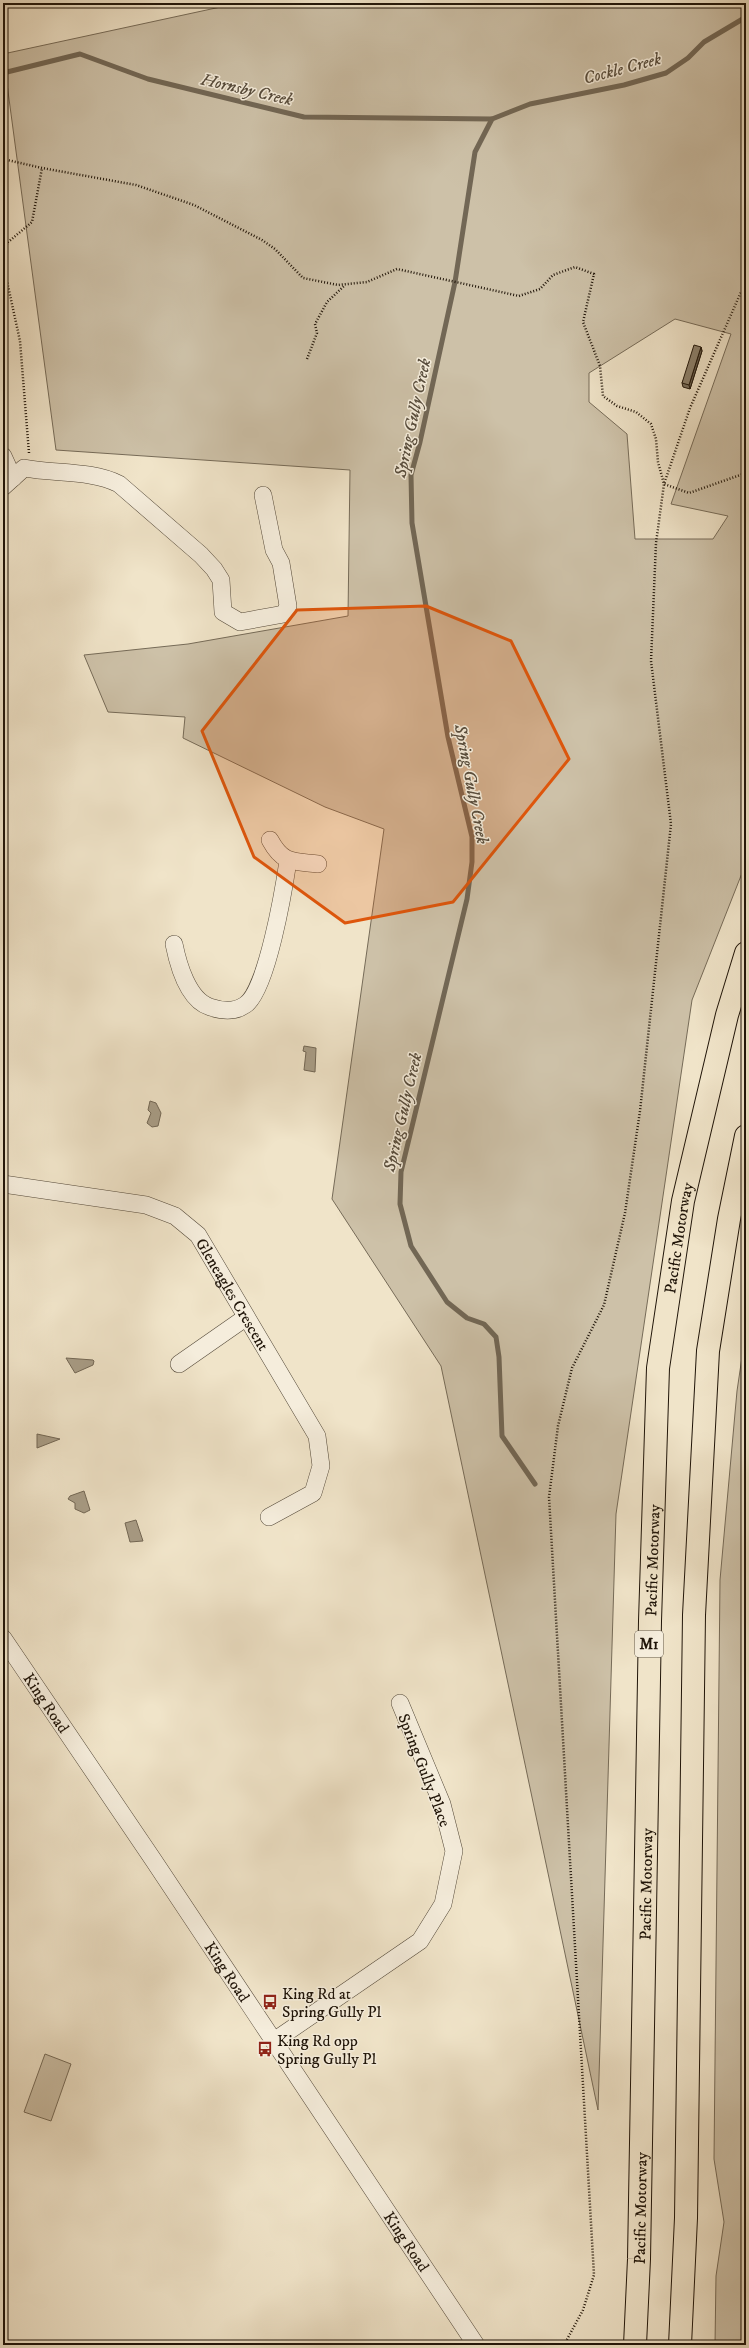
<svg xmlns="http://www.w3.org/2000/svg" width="749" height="2348" font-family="'IM FELL DW Pica',serif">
  <rect width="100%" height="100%" fill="#f0e4c9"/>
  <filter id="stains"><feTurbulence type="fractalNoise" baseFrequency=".005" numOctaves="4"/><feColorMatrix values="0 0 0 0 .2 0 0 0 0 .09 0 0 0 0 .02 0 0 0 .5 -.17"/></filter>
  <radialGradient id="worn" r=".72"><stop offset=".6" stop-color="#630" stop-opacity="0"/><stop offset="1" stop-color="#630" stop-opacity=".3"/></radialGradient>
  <!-- green -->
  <g fill="#cdc1a8" stroke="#766b58" fill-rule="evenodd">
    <path d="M239,3H746V863L692,1000L616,1514L598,2110L441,1366L332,1199L384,829L325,807L183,738L185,717L108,712L84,655L188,644L348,616L350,470L56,450L3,54ZM675,319L731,334L671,504L728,516L713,539H635L627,434L589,402V373Z"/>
    <path d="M746,1330V2345H715L716,2276L724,2222L714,2159L720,1580L737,1391Z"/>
    <path d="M45,2054L71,2064L51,2121L24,2112Z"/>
  </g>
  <!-- water -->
  <g fill="#a99e88" stroke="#726755">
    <path d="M304,1046L316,1048L315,1072L304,1070L306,1052L303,1051Z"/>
    <path d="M150,1101L156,1103L161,1113L158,1126L152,1127L147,1123L151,1113L148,1110Z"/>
    <path d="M66,1358L93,1360L94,1361L93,1365L75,1373Z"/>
    <path d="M37,1434L60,1439L37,1448Z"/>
    <path d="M84,1491L90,1510L84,1513L75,1509V1503L68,1499L70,1496Z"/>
    <path d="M136,1520L143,1541L130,1542L125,1523Z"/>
  </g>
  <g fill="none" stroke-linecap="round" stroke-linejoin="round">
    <!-- stream -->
    <g stroke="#726755" stroke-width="5">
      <path d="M3,73L80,54L148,79L304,117L492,119L530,104L624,85L666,73L688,58L704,42L746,17"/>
      <path d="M492,119L475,152L455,282L420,442L411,475L412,523L448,737L472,837V862L467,899L401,1172L400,1204L411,1246L447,1302L467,1318L484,1324L496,1337L499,1357L502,1436L535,1484"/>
    </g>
    <defs>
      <g id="minor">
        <path d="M3,456L13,478"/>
        <path d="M3,487L24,468C55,474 91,470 119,484L201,555L214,569L221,580L223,612L240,622L284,614L288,606L281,563L274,550L263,495"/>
        <path d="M270,840C283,864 293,861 318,864"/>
        <path d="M174,944C178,964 188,1000 210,1007C222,1011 235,1012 245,1005C267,991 284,888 288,861"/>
        <path id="s1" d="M3,1184L146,1205L175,1216L198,1235L317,1436L321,1466L313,1493L269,1517"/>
        <path d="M179,1364L245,1318"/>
        <path id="s2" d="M3,1638L154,1861L476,2345"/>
        <path d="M274,2041L420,1941L443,1904L454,1851L442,1804L400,1703"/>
      </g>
      <g id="highway">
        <path id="s3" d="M635,2345L639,2259L650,1621L658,1368L683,1201L727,1015L746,953"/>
        <path d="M680,2345L686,2218L694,1615L708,1351L729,1219L746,1136"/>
      </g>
    </defs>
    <!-- minor casing -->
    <use href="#minor" stroke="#544939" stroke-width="18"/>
    <!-- highway casing -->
    <use href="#highway" stroke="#201509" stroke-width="24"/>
    <!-- path -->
    <g stroke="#201509" stroke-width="2.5" stroke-dasharray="1 2" stroke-linecap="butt">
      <path d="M3,159L42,168L136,185L194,205L262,240L275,249L303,278L338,285L367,282L397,269L519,296L540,289L553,275L575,267L594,274L583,322L600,366L603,396L617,406L636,412L651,424L656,439L658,462L664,484L689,493L746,473"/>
      <path d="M307,359L317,333L315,324L327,302L345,285"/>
      <path d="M29,453L20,341L5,272L7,243L32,222L42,168"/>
      <path d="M564,2345L583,2310L594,2275L549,1497L558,1426L572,1368L604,1305L625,1213L640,1111L671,824L651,661L656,543L664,484L690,408L741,292L746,288"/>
    </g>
    <!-- minor -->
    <use href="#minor" stroke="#f5eddc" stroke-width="17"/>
    <!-- highway -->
    <use href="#highway" stroke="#f0e4c9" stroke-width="22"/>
  </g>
  <!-- wall -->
  <path fill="#786f5e" stroke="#201509" d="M701,347L702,351L690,389L683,387L682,383Z"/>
  <!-- shaded-wall -->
  <path fill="#625a4c" stroke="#201509" d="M701,347L702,351L690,389L689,385Z"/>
  <!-- building -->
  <path fill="#8c816d" stroke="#201509" d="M694,345L701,347L689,385L682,383Z"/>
  <!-- marked area -->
  <path fill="#de560c" fill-opacity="0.2" stroke="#de560c" stroke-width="3" stroke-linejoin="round" d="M426,606L511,641L569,759L453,902L345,923L254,857L202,731L297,610Z"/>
  <!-- icons -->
  <defs>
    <symbol id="bus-bare" viewBox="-9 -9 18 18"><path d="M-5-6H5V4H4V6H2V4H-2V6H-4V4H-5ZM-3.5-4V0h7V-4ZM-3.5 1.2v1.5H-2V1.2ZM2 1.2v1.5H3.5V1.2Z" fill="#8f2418" stroke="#f5eddc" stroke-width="2.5" paint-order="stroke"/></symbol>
  </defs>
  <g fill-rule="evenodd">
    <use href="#bus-bare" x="259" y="1991" width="22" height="22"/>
    <use href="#bus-bare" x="254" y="2038" width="22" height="22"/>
  </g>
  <g text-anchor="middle" stroke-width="3" stroke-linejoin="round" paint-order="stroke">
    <!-- shield labels -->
    <rect fill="#f5eddc" stroke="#605648" stroke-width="1" x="635" y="1631" width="28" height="26" rx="3"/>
    <g font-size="15" font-weight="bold" fill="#201509">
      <text x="649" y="1649">M1</text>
    </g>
    <!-- street labels -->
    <g font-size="16" fill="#201509" stroke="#f5eddc">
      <text dy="6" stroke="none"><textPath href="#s3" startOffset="1109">Pacific Motorway</textPath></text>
      <text dy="6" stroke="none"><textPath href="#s1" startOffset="274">Gleneagles Crescent</textPath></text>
      <text dy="6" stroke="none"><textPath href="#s3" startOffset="785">Pacific Motorway</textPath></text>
      <text dy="6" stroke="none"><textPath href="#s2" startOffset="78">King Road</textPath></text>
      <text transform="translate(425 1770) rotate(69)" y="6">Spring Gully Place</text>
      <text dy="6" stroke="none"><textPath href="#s3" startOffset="461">Pacific Motorway</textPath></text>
      <text dy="6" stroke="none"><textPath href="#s2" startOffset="402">King Road</textPath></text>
      <text dy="6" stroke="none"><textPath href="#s3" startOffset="137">Pacific Motorway</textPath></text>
      <text dy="6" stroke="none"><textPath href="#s2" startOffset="726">King Road</textPath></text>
    </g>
    <!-- poi labels -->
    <g font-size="16" fill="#201509" stroke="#f5eddc" text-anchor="start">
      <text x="282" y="1999">King Rd at<tspan x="282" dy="18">Spring Gully Pl</tspan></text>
      <text x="277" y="2046">King Rd opp<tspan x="277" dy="18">Spring Gully Pl</tspan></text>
    </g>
    <!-- water labels -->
    <g font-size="17" font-style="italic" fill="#574c3c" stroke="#f5eddc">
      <text transform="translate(622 68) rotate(-15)" y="6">Cockle Creek</text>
      <text transform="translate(247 89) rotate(13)" y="6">Hornsby Creek</text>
      <text transform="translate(412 418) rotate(-78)" y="6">Spring Gully Creek</text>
      <text transform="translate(472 784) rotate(79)" y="6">Spring Gully Creek</text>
      <text transform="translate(402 1112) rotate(-77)" y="6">Spring Gully Creek</text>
    </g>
  </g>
  <!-- margin -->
  <rect width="749" height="2348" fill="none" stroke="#f0e4c9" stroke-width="16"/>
  <rect x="4" y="4" width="741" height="2340" fill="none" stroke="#201509" stroke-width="2"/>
  <rect x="8" y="8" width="733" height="2332" fill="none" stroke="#201509"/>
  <rect width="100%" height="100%" filter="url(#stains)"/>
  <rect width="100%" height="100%" fill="url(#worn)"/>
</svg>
